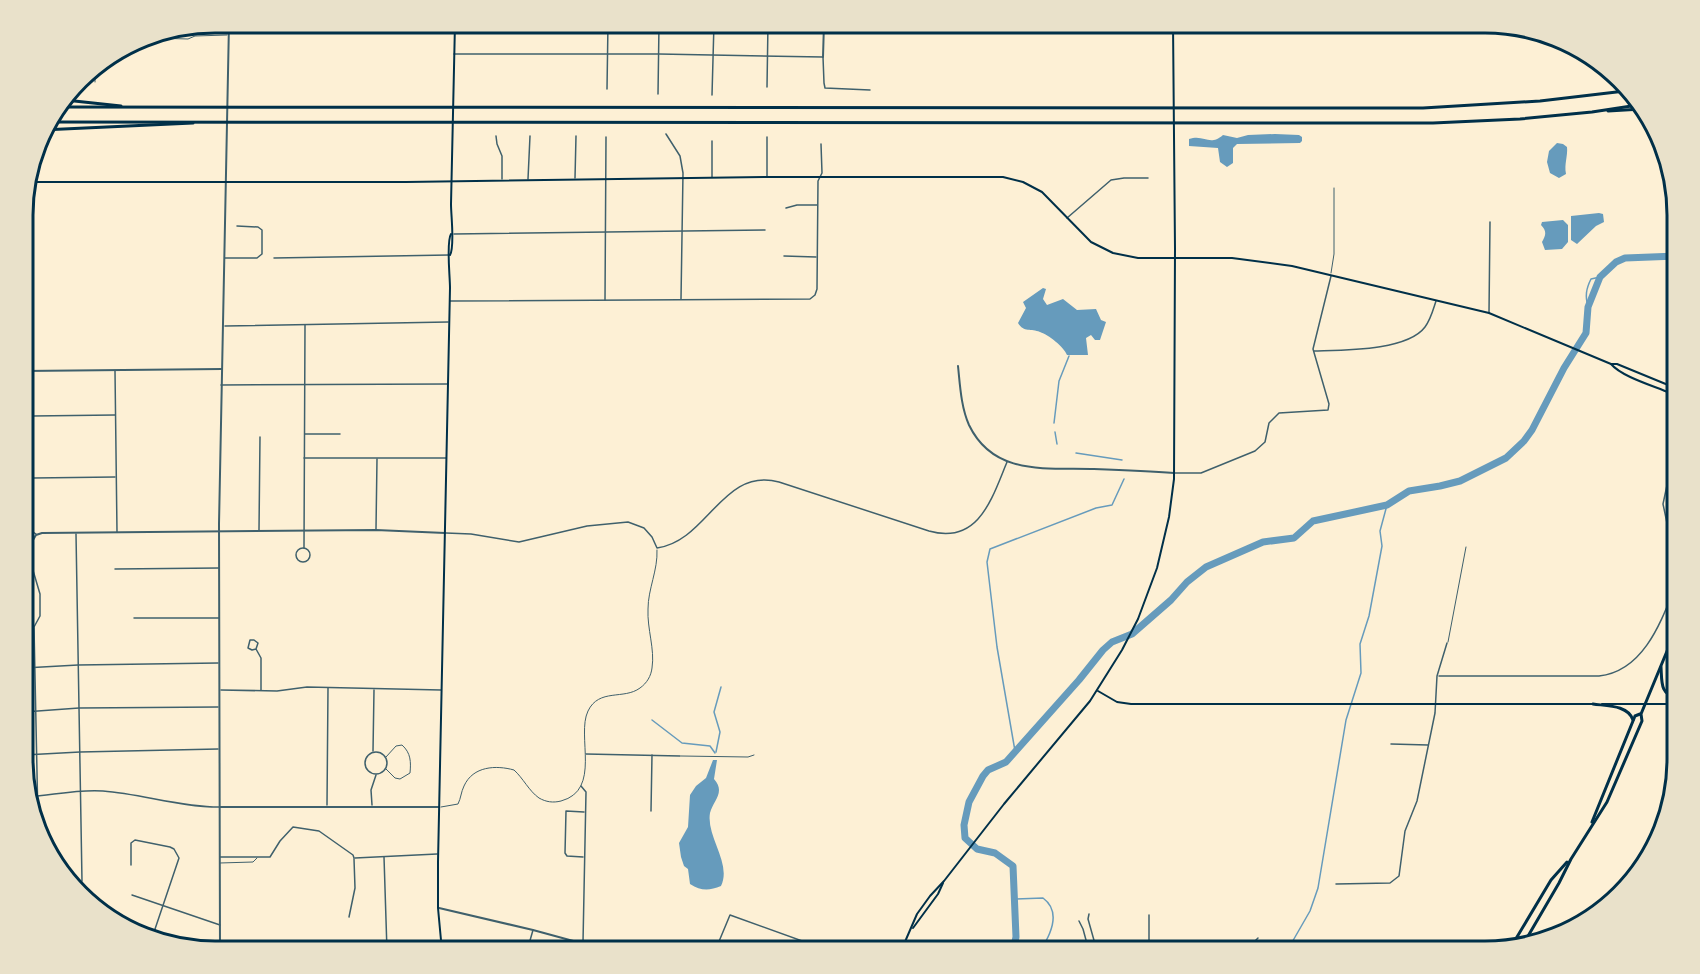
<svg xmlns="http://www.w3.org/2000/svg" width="1700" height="974" font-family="Lato,sans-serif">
  <rect width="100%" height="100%" fill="#fdf0d5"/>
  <!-- water -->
  <g fill="#669bbc">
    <path d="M1275,134L1299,135L1302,137V141L1300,143L1237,144L1233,148V163L1227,167L1220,162L1218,148L1189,146V139C1205,134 1209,147 1223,135L1237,138L1248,135Z"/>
    <path d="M1557,143L1563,144L1567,147C1568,156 1564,164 1566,174L1559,178L1550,173L1547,162L1549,151Z"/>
    <path d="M1599,213L1603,214L1604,222L1596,226L1577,244L1571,240V216Z"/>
    <path d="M1563,220L1568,225V242L1562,249L1545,250L1542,242C1546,235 1547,231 1541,225L1542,222Z"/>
    <path d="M1043,288L1046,289L1043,299L1047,305L1063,299L1077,310L1096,309L1101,320L1106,322L1100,340H1095L1091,335L1086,338L1088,355H1067C1064,347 1049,335 1040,332C1031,328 1024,333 1018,323L1026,308L1023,302Z"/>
    <path d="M713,760H717L714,779C726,792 713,801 710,813C706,837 732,863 721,886C709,891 701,891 690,884L688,869L684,866L681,857L679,843L688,827L690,795L696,786L706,778Z"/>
  </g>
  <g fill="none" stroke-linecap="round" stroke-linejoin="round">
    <!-- stream -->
    <g stroke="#669bbc" stroke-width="1.5">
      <path d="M1588,307C1585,296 1586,289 1591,279L1600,277"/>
      <path d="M1054,423L1059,381L1069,356"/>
      <path d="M1055,432L1057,444"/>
      <path d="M1076,453L1122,460"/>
      <path d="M652,720L682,743L710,746L715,753"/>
      <path d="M1015,751L997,647L987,562L990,549L1096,508L1112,505L1124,479"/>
      <path d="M716,752L720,732L714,712L721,687"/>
      <path d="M1016,899L1043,898C1062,912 1050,936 1040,951"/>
      <path d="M1287,951L1310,911L1318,888L1346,720L1361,673L1360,644L1369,616L1382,546L1380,531L1387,505"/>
    </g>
    <!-- river -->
    <path stroke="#669bbc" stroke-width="7" d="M1013,951L1016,937L1013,866L995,853L977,849L965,838L964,825L969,802L983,776L988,770L1006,762L1079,680L1103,650L1112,642L1132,634L1171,600L1187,582L1206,567L1263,542L1294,538L1313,521L1387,505L1409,491L1440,486L1460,481L1506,458L1524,441L1532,430L1564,368L1586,333L1588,307L1600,277L1616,262L1625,258L1677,256"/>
    <!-- service -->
    <g stroke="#3f606c" stroke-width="1">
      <path d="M154,35V38L188,39L195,36L227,35"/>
      <path d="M95,82V66"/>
      <path d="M1331,273L1334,254V188"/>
      <path d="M1448,642L1466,547"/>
      <path d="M681,756L748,757L754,755"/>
      <path d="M386,769L395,778L400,779L410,773C411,762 411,753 402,745L396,746L386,757"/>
      <path d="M441,807L458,804C461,798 461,792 464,786C473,766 496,765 514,770C523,778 529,791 539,798C546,802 553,803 561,801C602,790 576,736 588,711C599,688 624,700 640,688C647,683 651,676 652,668C655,649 647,629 648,609C648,589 658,570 657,550"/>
      <path d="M220,863L253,862L257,858"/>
    </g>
    <!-- pedestrian -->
    <path stroke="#3f606c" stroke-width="1.5" d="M1391,744L1428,745"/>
    <!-- minor -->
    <g stroke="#3f606c" stroke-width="1.5">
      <path d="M454,54H659L823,57L824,83L825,88L870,90"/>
      <path d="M767,87L768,23"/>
      <path d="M607,89L608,23"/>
      <path d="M658,94L659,25"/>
      <path d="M712,95L714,23"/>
      <path d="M666,134L680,156L683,173L681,299"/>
      <path d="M496,136L497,144L502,156V179"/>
      <path d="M767,137V176"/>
      <path d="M712,141V177"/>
      <path d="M575,178L576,136"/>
      <path d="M528,179L530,136"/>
      <path d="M786,208L797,205H817"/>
      <path d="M1067,218L1111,180L1124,178H1148"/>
      <path d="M454,234L765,230"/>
      <path d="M784,256L816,257"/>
      <path d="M225,258H257L262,254V230L258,227L237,226"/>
      <path d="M274,258L449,255"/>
      <path d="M605,300L606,137"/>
      <path d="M450,301L810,299L815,295L817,289L818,181L822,173L821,144"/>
      <path d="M31,308L33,532L36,534"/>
      <path d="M1489,313L1490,222"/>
      <path d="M225,326L448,322"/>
      <path d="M1314,351C1343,350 1407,351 1425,327C1431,319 1433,310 1436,301"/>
      <path d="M115,371L117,532"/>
      <path d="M221,385L447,384"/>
      <path d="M1676,393L1668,421L1673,457L1663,504L1667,523L1677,547"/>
      <path d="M32,416L115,415"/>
      <path d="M24,427H31"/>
      <path d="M305,434H340"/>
      <path d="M24,449H31"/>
      <path d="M304,458H446"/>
      <path d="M24,468H31"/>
      <path d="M1175,473H1201L1255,451L1265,442L1269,423L1279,413L1328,410L1329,404L1313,349L1331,276"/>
      <path d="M33,478L115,477"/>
      <path d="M24,490H31"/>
      <path d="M376,529L377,459"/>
      <path d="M259,530L260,437"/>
      <path d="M24,532H32"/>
      <path d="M446,533L471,534L519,542L587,526L628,522L644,528L652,537L657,548C708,541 722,467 779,482L929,531C979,545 992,498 1007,462"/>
      <path d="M76,534L82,881"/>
      <circle cx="303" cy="555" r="7"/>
      <path d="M304,548L305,325"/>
      <path d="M32,567L40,594V616L34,627L38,821"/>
      <path d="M115,569L219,568"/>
      <path d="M134,618H219"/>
      <path d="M256,649L252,650L248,648L250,640H254L258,643L256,649L261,658V690"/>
      <path d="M24,668L78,665L218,663"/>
      <path d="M1439,676H1599C1645,671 1662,619 1677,582"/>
      <path d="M221,690L277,691L307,687L441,690"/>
      <path d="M24,712L79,708L218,707"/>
      <path d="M373,751L374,690"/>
      <circle cx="376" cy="763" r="11"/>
      <path d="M586,754L680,756"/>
      <path d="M24,755L80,752L218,749"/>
      <path d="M581,786L586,792L583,942"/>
      <path d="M29,797C54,795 78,789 103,791C142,794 180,807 219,807"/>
      <path d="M327,805L328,688"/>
      <path d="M372,805L371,790L376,775"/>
      <path d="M651,811L652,755"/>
      <path d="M220,857H270L280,841L293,827L319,831L353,855L354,858"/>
      <path d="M384,857L387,951"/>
      <path d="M583,857L567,856L565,853L566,811L584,812"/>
      <path d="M355,858L437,854"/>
      <path d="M131,865V843L135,840L170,847L174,849L179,858L153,935"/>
      <path d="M1336,884L1390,883L1399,876L1405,831L1417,801L1435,713L1437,676L1447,643"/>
      <path d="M132,895L220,925"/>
      <path d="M1089,914L1088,919L1097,951"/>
      <path d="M349,917L355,888L354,859"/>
      <path d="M1079,921L1083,929L1089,951"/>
      <path d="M527,951L533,930"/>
      <path d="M715,951L730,915L830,951"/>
      <path d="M1149,951V915"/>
      <path d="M1255,951V941L1258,938"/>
    </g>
    <!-- tertiary -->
    <g stroke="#3f606c" stroke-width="2">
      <path d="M823,57L824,23"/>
      <path d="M958,366C960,385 961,407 969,425C993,475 1044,468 1091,469C1118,470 1146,471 1174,473"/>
      <path d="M24,371L222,369"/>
      <path d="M24,568H29L33,565V540L36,535L42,533L376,530L445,533"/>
      <path d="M220,807H439"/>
      <path d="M439,908L533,930L610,951"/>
      <path d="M220,951L219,524L229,23"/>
    </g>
    <!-- secondary -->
    <g stroke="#003049" stroke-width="2">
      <path d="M27,182H406L767,177H1003L1023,182L1042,192L1091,242L1113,253L1138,258H1232L1292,266L1489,313L1611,364H1617L1673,387L1677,393"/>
      <path d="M450,255C455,247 451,216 451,204L455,23"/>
      <path d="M1611,364C1622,377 1654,386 1670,393H1676"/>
      <path d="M1098,691L1117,702L1131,704H1593"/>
      <path d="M1602,704H1677"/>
      <path d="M913,928L938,894L943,883"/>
      <path d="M442,951L438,908V862L450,288C450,275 446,242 451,234"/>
      <path d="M901,951L917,914L930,896L944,881L1004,804L1090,701L1122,650L1138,619L1157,568L1169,517L1174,479L1175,249L1173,23"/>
    </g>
    <!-- trunk -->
    <g stroke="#003049" stroke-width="3">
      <path d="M1661,667C1662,684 1660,693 1677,699"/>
      <path d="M1593,704C1607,706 1628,705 1633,720"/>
      <path d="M1592,822L1633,721L1635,716L1640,714"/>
      <path d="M1524,943L1559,883L1571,859L1607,802L1642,721L1641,714L1677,627"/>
      <path d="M1511,947L1551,880L1567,862"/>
    </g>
    <!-- motorway -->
    <g stroke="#003049" stroke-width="3">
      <path d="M65,100L121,106"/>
      <path d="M59,107L1423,108L1540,101L1625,91"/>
      <path d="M1608,111L1642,109"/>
      <path d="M48,122L1433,123L1520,119L1592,112L1638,105"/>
      <path d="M42,130L193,123"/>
    </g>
  </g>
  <!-- crop -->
  <path d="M0 0H1700V974H0ZM215 33H1485A182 182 0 0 1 1667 215V759A182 182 0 0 1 1485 941H215A182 182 0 0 1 33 759V215A182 182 0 0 1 215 33Z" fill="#e9e1ca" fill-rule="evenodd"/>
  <path fill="none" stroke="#003049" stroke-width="3" d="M215 33H1485A182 182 0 0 1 1667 215V759A182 182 0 0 1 1485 941H215A182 182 0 0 1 33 759V215A182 182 0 0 1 215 33Z"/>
</svg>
